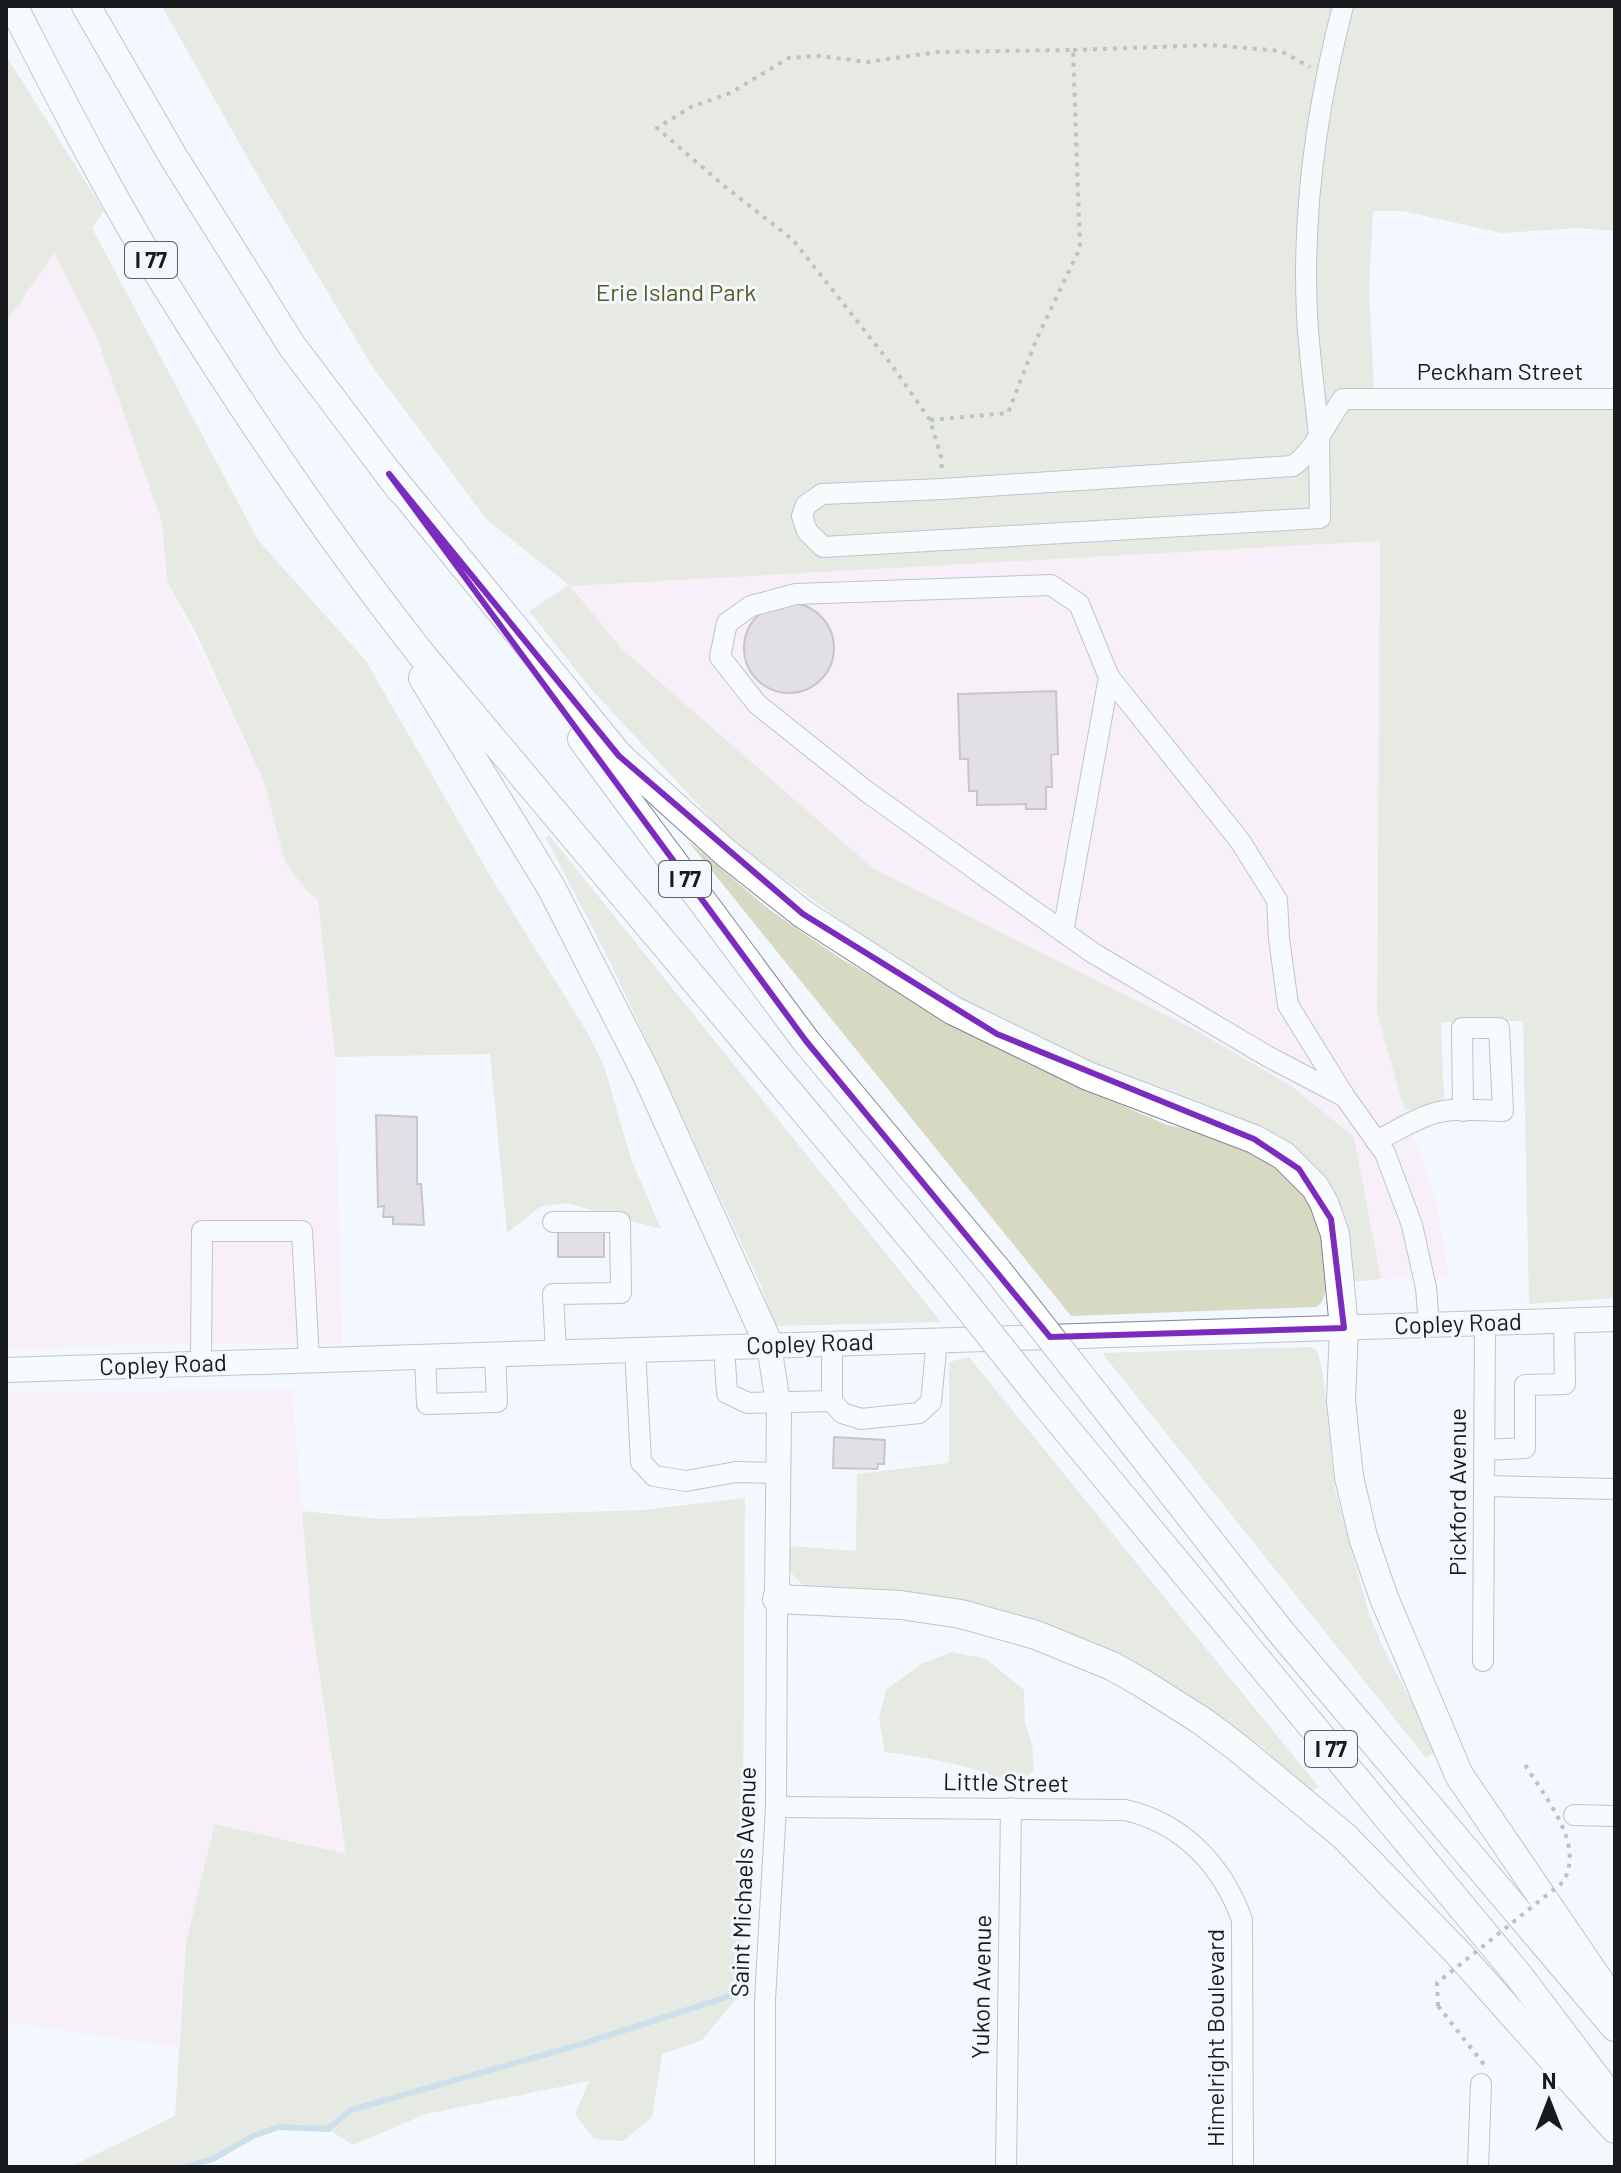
<svg xmlns="http://www.w3.org/2000/svg" width="1621" height="2173" font-family="Barlow,sans-serif">
  <rect width="100%" height="100%" fill="#f3f8fe"/>
  <!-- industrial -->
  <g fill="#fde6f4">
    <path d="M54,253L96,335L162,522L167,581L264,782L285,862L305,889L318,900L335,1057L342,1343L118,1345L6,1350V322Z"/>
    <path d="M1380,541L1377,1012L1401,1099L1437,1202L1449,1277L1381,1279L1354,1137L1195,1030L874,869L622,649L569,585Z"/>
    <path d="M292,1389L311,1617L346,1855L215,1825L186,1942L178,2047L6,2022V1393Z"/>
  </g>
  <!-- green -->
  <g fill="#d7d9c2">
    <path d="M162,6H1615V231L1578,228L1502,233L1403,211H1373L1369,291L1375,408L1615,406V1298L1529,1304L1523,1021L1441,1022L1444,1100L1405,1111L1401,1099L1377,1012L1380,541L570,586L622,649L874,869L1195,1030L1291,1086L1354,1137L1381,1279L1351,1282L1344,1220L1319,1170L1279,1135L1202,1103L1090,1061L928,984L730,839L592,690L529,611L569,585L487,520L372,366L259,178Z"/>
    <path d="M6,56L104,211L92,228L258,540L366,661L489,874L587,1032L604,1066L631,1159L661,1229L566,1203L540,1207L507,1233L490,1054L335,1057L318,900L305,889L285,862L264,782L197,635L167,581L162,522L96,335L54,253L6,322Z"/>
    <path d="M549,835L941,1322L774,1326L762,1287L609,960L546,838Z"/>
    <path d="M687,840L770,910L843,960L1028,1064L1167,1125L1215,1135L1272,1161L1289,1175L1311,1205L1322,1237L1327,1287L1322,1302L1316,1307L1071,1316Z"/>
    <path d="M1311,1347L1317,1351L1323,1374L1335,1489L1369,1614L1381,1643L1437,1752L1426,1758L1102,1353Z"/>
    <path d="M969,1357L1318,1786L1311,1793L1261,1746L1148,1671L805,1588L788,1569L789,1546L856,1551L857,1474L949,1463V1362Z"/>
    <path d="M745,1498L742,1992L702,2040L662,2054L652,2117L623,2141L594,2139L575,2114L589,2081L426,2114L353,2145L328,2129L279,2127L253,2136L213,2159L184,2167H70L175,2116L186,1942L215,1824L346,1854L311,1617L302,1511L380,1519L643,1510Z"/>
    <path d="M952,1652L986,1659L1024,1690L1025,1723L1032,1744L1034,1770L1018,1785C973,1766 933,1758 885,1752L879,1718L886,1690L921,1664Z"/>
  </g>
  <g fill="none" stroke-linecap="round" stroke-linejoin="round">
    <!-- stream -->
    <path stroke="#9ec4d8" stroke-width="6" d="M184,2167L213,2159L253,2136L279,2127L328,2129L351,2110L585,2043L742,1992"/>
  </g>
  <!-- building -->
  <g fill="#cec3ca" stroke="#948990" stroke-width="2">
    <circle cx="789" cy="648" r="45"/>
    <path d="M1056,691L1058,754L1051,755L1052,787H1046V809H1026V804L977,805V791H969L968,759H960L958,694Z"/>
    <path d="M376,1115L417,1117V1184H421L424,1225L393,1224V1217H383L384,1206L378,1207Z"/>
    <path d="M604,1229V1257H558V1230Z"/>
    <path d="M834,1437L885,1440L884,1464H878L877,1469L833,1468Z"/>
  </g>
  <g fill="none" stroke-linecap="round" stroke-linejoin="round">
    <defs>
      <g id="minor">
        <path d="M1343,6C1317,106 1302,210 1307,314C1309,354 1315,395 1319,435L1320,518L823,547L807,531L802,516L806,505L822,494L943,489L1293,466C1315,450 1327,421 1343,399H1615"/>
        <path d="M1063,932L1109,677"/>
        <path d="M1345,1097L1288,1005L1279,938L1277,900L1240,841L1109,677L1079,604L1051,585L796,594L751,606L727,623L720,657L757,704L866,791L986,877L1093,953L1267,1056L1345,1097L1385,1153L1412,1225L1426,1288L1429,1325"/>
        <path d="M1376,1141C1397,1131 1417,1117 1439,1112C1459,1107 1483,1111 1503,1111L1499,1028H1462L1463,1111"/>
        <path d="M553,1222H620L621,1293L553,1294L556,1352"/>
        <path d="M724,1346L727,1393L748,1403L832,1401L842,1413L861,1419L919,1413L931,1402L937,1340"/>
        <path d="M635,1349L641,1462L654,1476L686,1481L736,1472L779,1473"/>
        <path d="M425,1356L427,1404L497,1402L495,1354"/>
        <path d="M201,1364L202,1231H302L309,1360"/>
        <path d="M832,1401V1343"/>
        <path d="M1485,1450L1525,1448V1385L1565,1384L1564,1321"/>
        <path d="M1485,1486L1615,1489"/>
        <path d="M1483,1661L1485,1324"/>
        <path d="M776,1807L1125,1810C1183,1823 1223,1866 1242,1920L1243,2167"/>
        <path d="M1574,1815L1615,1816"/>
        <path d="M765,2167V2000L776,1807L777,1599"/>
        <path d="M1006,2167L1011,1808"/>
        <path d="M1478,2167L1481,2084"/>
      </g>
      <g id="major">
        <path d="M769,1345L779,1410L777,1599"/>
        <path d="M6,1370L1615,1319"/>
      </g>
      <g id="highway">
        <path d="M13,6C62,101 111,198 168,289C246,415 329,537 421,654L944,1277"/>
        <path d="M86,6L174,158L292,346L400,489"/>
        <path d="M389,474L619,756L726,853L803,914L952,1010L1088,1076L1254,1139L1284,1156L1315,1187L1324,1203L1335,1234L1344,1328L1341,1401L1349,1477L1363,1537L1384,1598L1459,1775L1615,2004"/>
        <path d="M423,678L551,887L646,1073L769,1345"/>
        <path d="M582,739L806,1041L998,1271"/>
        <path d="M1097,1397L1280,1631L1615,2027"/>
        <path d="M1042,1400L1519,1976L1615,2103"/>
        <path d="M777,1599L901,1605L961,1614L1036,1635L1112,1666L1142,1683L1202,1721L1238,1748L1344,1836L1458,1953L1615,2129"/>
      </g>
    </defs>
    <!-- minor casing -->
    <use href="#minor" stroke="#7f8690" stroke-width="22"/>
    <!-- major casing -->
    <use href="#major" stroke="#7f8690" stroke-width="26"/>
    <!-- highway casing -->
    <use href="#highway" stroke="#7f8690" stroke-width="30"/>
    <!-- path -->
    <g stroke="#7e8186" stroke-width="4" stroke-dasharray="4 6" stroke-linecap="butt">
      <path d="M1073,50L1211,45L1281,51L1310,67"/>
      <path d="M930,420L1008,413L1037,338L1080,248L1073,50L938,52L867,62L820,56L789,58L730,93L691,107L657,128L723,185L793,240L891,364L930,420L941,457L942,471"/>
      <path d="M1438,2006L1486,2067"/>
    </g>
    <!-- minor -->
    <use href="#minor" stroke="#fff" stroke-width="20"/>
    <!-- major -->
    <use href="#major" stroke="#fff" stroke-width="24"/>
    <!-- highway -->
    <use href="#highway" stroke="#fff" stroke-width="28"/>
    <defs>
      <g id="highway-bridge">
        <path d="M998,1271L1097,1397"/>
        <path d="M944,1277L1042,1400"/>
      </g>
    </defs>
    <!-- highway-bridge casing -->
    <use href="#highway-bridge" stroke="#7f8690" stroke-width="30" stroke-linecap="butt"/>
    <!-- path-bridge -->
    <path stroke="#7e8186" stroke-width="4" stroke-dasharray="4 6" stroke-linecap="butt" d="M1438,2006L1437,1983L1563,1882C1586,1843 1544,1797 1524,1763"/>
    <!-- highway-bridge -->
    <use href="#highway-bridge" stroke="#fff" stroke-width="28"/>
  </g>
  <!-- marked area -->
  <path d="M0 0H1621V2173H0ZM389,474L619,756L803,914L997,1034L1254,1139L1299,1169L1331,1219L1344,1328L1050,1337L806,1041Z" fill="#f3f8fe" fill-opacity=".55" fill-rule="evenodd"/>
  <path fill="none" stroke="#7b2cbf" stroke-width="6" stroke-linejoin="round" d="M389,474L619,756L803,914L997,1034L1254,1139L1299,1169L1331,1219L1344,1328L1050,1337L806,1041Z"/>
  <g text-anchor="middle" stroke-width="6" stroke-linejoin="round" paint-order="stroke">
    <!-- shield labels -->
    <g fill="#f3f8fe" stroke="#5a5d61" stroke-width="2">
      <rect x="125" y="242" width="52" height="36" rx="6"/>
      <rect x="659" y="861" width="52" height="36" rx="6"/>
      <rect x="1305" y="1731" width="52" height="36" rx="6"/>
    </g>
    <g font-size="22" font-weight="bold" fill="#181a1e">
      <text x="151" y="268">I 77</text>
      <text x="685" y="887">I 77</text>
      <text x="1331" y="1757">I 77</text>
    </g>
    <!-- park labels -->
    <g font-size="24" fill="#585a20" stroke="#f3f8fe">
      <text x="676" y="301">Erie Island Park</text>
    </g>
    <!-- street labels -->
    <g font-size="24" fill="#181a1e" stroke="#f3f8fe">
      <text x="1500" y="380">Peckham Street</text>
      <text transform="translate(1458 1324) rotate(-2)" y="8">Copley Road</text>
      <text transform="translate(810 1344) rotate(-2)" y="8">Copley Road</text>
      <text transform="translate(163 1365) rotate(-2)" y="8">Copley Road</text>
      <text transform="translate(1458 1492) rotate(-90)" y="8">Pickford Avenue</text>
      <text transform="translate(1006 1783) rotate(1)" y="8">Little Street</text>
      <text transform="translate(744 1882) rotate(-88)" y="8">Saint Michaels Avenue</text>
      <text transform="translate(982 1987) rotate(-89)" y="8">Yukon Avenue</text>
      <text transform="translate(1216 2038) rotate(-90)" y="8">Himelright Boulevard</text>
    </g>
  </g>
  <!-- border -->
  <rect width="1621" height="2173" fill="none" stroke="#181a1e" stroke-width="16"/>
  <!-- north arrow -->
  <g transform="translate(1549 2101)" stroke="#f3f8fe" stroke-width="6" paint-order="stroke">
  <path d="M0-6L14 30L0 20L-14 30Z" fill="#181a1e"/>
  <text y="-12" font-size="22" font-weight="bold" text-anchor="middle" fill="#181a1e">N</text>
  </g>
</svg>
